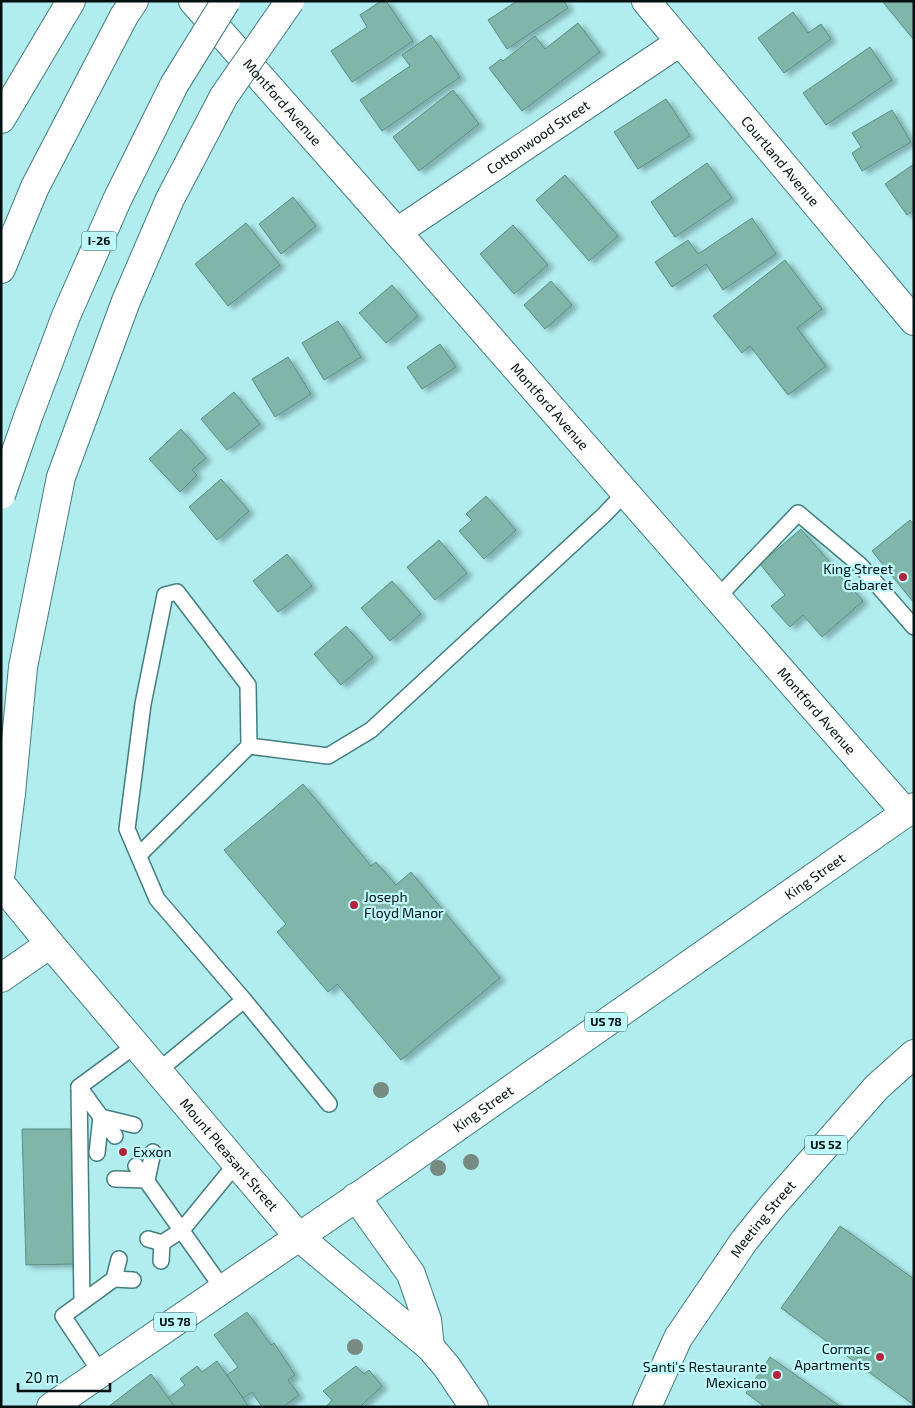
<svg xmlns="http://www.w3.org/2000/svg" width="915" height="1408" font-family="'Exo 2',sans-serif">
  <defs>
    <filter id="shadow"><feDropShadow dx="5.5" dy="3" stdDeviation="2.5" flood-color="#0004"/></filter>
  </defs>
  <rect width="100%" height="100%" fill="#b1edef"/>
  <!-- building -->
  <g fill="#7fb6a9" stroke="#598f83" filter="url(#shadow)">
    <path d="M381,1H386L413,41L352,82L331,51L367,27L360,15Z"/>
    <path d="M517,1H564L568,8L507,49L488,20Z"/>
    <path d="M882,1H914V40Z"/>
    <path d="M793,12L808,33L821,24L831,39L784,73L758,38Z"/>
    <path d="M578,23L600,52L522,111L489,68L501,59L503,61L535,36L545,49Z"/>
    <path d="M431,35L460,77L382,131L360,100L410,66L402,55Z"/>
    <path d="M870,47L892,80L826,125L803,93Z"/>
    <path d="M453,90L479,124L419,171L393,137Z"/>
    <path d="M666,99L690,136L638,169L614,132Z"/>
    <path d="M892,110L911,142L862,171L852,153L861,147L852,133Z"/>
    <path d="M707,163L732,198L675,237L651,202Z"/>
    <path d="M914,164V210L907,215L885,184Z"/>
    <path d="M565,175L618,236L589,261L536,200Z"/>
    <path d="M293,197L316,226L281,254L259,224Z"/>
    <path d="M752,218L776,254L723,290L706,264L672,287L655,262L688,240L698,254Z"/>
    <path d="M246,223L280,265L228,306L195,264Z"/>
    <path d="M513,225L548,265L514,294L480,254Z"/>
    <path d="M785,260L822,309L797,328L826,366L788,395L750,346L742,353L713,316Z"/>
    <path d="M551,281L572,305L545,329L524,305Z"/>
    <path d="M392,285L418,316L386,343L359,313Z"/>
    <path d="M338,321L361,357L324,380L302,343Z"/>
    <path d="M440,344L456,367L422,389L407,367Z"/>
    <path d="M288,357L311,394L275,417L252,379Z"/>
    <path d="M234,392L260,424L227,450L201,419Z"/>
    <path d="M181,429L206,458L192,470L197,475L180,492L149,459Z"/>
    <path d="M221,479L249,511L217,540L189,507Z"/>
    <path d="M486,496L516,530L484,559L459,531L472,520L466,514Z"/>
    <path d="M910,520L914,525V603L872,551Z"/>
    <path d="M801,529L863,601L822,637L803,615L790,627L771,606L785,595L760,564Z"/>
    <path d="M439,540L467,573L435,600L407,567Z"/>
    <path d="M287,554L312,586L278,612L253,581Z"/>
    <path d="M392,581L421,614L390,641L361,608Z"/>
    <path d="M346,626L373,657L341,685L314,654Z"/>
    <path d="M303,784L371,866L376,862L396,885L411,872L500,978L401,1060L337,984L328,992L277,932L286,924L224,850Z"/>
    <path d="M22,1129H71L75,1264L26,1265Z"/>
    <path d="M840,1226L914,1279V1405L781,1308Z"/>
    <path d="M247,1312L271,1345L274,1343L295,1375L288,1380L299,1395L283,1407H262L252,1392L243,1398L227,1375L238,1367L214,1335Z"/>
    <path d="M770,1357L841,1407H765L746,1393Z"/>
    <path d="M217,1361L249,1407H175L168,1398L185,1385L180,1379L197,1366L202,1372Z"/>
    <path d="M356,1366L364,1374L369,1370L382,1386L360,1407H326L332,1400L323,1391Z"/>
    <path d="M151,1374L175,1407H108Z"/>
  </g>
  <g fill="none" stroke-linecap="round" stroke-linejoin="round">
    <defs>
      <g id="service">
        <path d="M717,598L798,513L860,565L914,627"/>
        <path d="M139,855L249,746"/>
        <path d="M244,1000L329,1104"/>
        <path d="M158,1071L244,1000L157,899L127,829L143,704L165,595L177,592L248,685L249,746L328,756L371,730L604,515L625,493"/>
        <path d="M79,1087L82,1302"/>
        <path d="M134,1125L101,1117L79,1087L136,1045"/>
        <path d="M97,1153L101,1117L115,1136"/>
        <path d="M136,1166L223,1289"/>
        <path d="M115,1179L147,1180"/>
        <path d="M147,1180L153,1152"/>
        <path d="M148,1239L162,1243L182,1230L236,1164"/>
        <path d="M119,1259L114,1279L133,1280"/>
        <path d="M161,1261L162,1243"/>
        <path d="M101,1373L63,1316L114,1279"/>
      </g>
      <g id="minor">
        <path id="s1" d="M193,1L397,232L906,813"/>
        <path id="s2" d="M646,1L914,321"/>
        <path id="s3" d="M397,232L680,42"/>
        <path d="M1,978L50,944"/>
      </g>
      <g id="secondary">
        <path id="s4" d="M1,884L50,944L299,1237L430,1347L447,1367L474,1407"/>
      </g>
      <g id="primary">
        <path d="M356,1197L411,1274L427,1320L430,1347"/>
        <path id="s5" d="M51,1407L363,1193L914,807"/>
        <path id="s6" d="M647,1407L678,1338L744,1241L774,1204L877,1087L914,1054"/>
      </g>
      <g id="motorway">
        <path d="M1,119L71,1"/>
        <path d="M1,269L35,187L124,16L134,1"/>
        <path d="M1,872L11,793"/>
      </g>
    </defs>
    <!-- service casing -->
    <use href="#service" stroke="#437d7f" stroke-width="18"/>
    <!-- minor casing -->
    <use href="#minor" stroke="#437d7f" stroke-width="30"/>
    <!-- secondary casing -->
    <use href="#secondary" stroke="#437d7f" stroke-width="30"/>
    <!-- primary casing -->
    <use href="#primary" stroke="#437d7f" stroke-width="30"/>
    <!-- motorway casing -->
    <use href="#motorway" stroke="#437d7f" stroke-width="30"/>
    <!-- service -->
    <use href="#service" stroke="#fff" stroke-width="15"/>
    <!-- minor -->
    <use href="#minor" stroke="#fff" stroke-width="28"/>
    <!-- secondary -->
    <use href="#secondary" stroke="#fff" stroke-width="28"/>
    <!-- primary -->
    <use href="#primary" stroke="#fff" stroke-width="28"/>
    <!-- motorway -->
    <use href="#motorway" stroke="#fff" stroke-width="28"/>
    <defs>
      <g id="motorway-bridge">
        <path d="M1,495L28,417L66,316L117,200L174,85L226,1"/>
        <path d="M11,793L23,667L61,477L126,301L170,199L224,96L290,1"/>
      </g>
    </defs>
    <!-- motorway-bridge casing -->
    <use href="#motorway-bridge" stroke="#437d7f" stroke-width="30" stroke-linecap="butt"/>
    <!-- motorway-bridge -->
    <use href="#motorway-bridge" stroke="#fff" stroke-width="28"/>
  </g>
  <!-- trees -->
  <g fill="#788b80">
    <circle cx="381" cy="1090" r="8"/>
    <circle cx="471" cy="1162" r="8"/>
    <circle cx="438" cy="1168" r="8"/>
    <circle cx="355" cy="1347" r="8"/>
  </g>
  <!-- markers -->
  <g fill="#b5233b" stroke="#befafc" stroke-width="2">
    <circle cx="903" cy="577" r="5"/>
    <circle cx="354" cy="905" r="5"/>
    <circle cx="123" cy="1152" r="5"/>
    <circle cx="880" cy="1357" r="5"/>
    <circle cx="777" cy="1375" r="5"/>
  </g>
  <g text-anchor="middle" stroke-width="4.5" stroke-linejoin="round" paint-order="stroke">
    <!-- shield labels -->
    <g fill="#befafc" stroke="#395657" stroke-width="1">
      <rect x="81.5" y="231.5" width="35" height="19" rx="4"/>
      <rect x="585" y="1012.5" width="42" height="19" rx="4"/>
      <rect x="805" y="1135.5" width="42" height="19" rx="4"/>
      <rect x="154" y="1312.5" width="42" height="19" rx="4"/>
    </g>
    <g font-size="12" font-weight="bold" fill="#000f10">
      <text x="99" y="245">I-26</text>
      <text x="606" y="1026">US 78</text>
      <text x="826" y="1149">US 52</text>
      <text x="175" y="1326">US 78</text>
    </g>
    <!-- street labels -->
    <g font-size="14" fill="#000f10" stroke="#befafc">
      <text dy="5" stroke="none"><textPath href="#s1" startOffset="135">Montford Avenue</textPath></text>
      <text dy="5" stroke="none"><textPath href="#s3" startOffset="170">Cottonwood Street</textPath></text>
      <text dy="5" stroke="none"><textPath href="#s2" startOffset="209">Courtland Avenue</textPath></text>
      <text dy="5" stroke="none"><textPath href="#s1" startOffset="540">Montford Avenue</textPath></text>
      <text dy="5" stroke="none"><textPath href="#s1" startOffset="945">Montford Avenue</textPath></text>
      <text dy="5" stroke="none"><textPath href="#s5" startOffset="930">King Street</textPath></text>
      <text dy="5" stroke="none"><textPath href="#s5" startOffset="525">King Street</textPath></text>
      <text dy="5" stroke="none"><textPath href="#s4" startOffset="354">Mount Pleasant Street</textPath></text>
      <text dy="5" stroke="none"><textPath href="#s6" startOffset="222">Meeting Street</textPath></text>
    </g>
    <!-- poi labels -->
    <g font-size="14" fill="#000f10" stroke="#befafc" text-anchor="end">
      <text x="893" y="574">King Street<tspan x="893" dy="16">Cabaret</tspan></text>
      <text x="364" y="902" text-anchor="start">Joseph<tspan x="364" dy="16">Floyd Manor</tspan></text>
      <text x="133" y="1157" text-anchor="start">Exxon</text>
      <text x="870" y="1354">Cormac<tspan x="870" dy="16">Apartments</tspan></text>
      <text x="767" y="1372">Santi's Restaurante<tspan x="767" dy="16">Mexicano</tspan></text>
    </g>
  </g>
  <!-- border -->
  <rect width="915" height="1408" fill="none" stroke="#000f10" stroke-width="5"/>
  <!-- scale -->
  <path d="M18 1383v8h92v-8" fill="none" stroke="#000f10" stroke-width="2.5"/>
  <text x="25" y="1383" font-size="15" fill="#000f10" stroke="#befafc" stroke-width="4" paint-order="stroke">20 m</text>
</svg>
